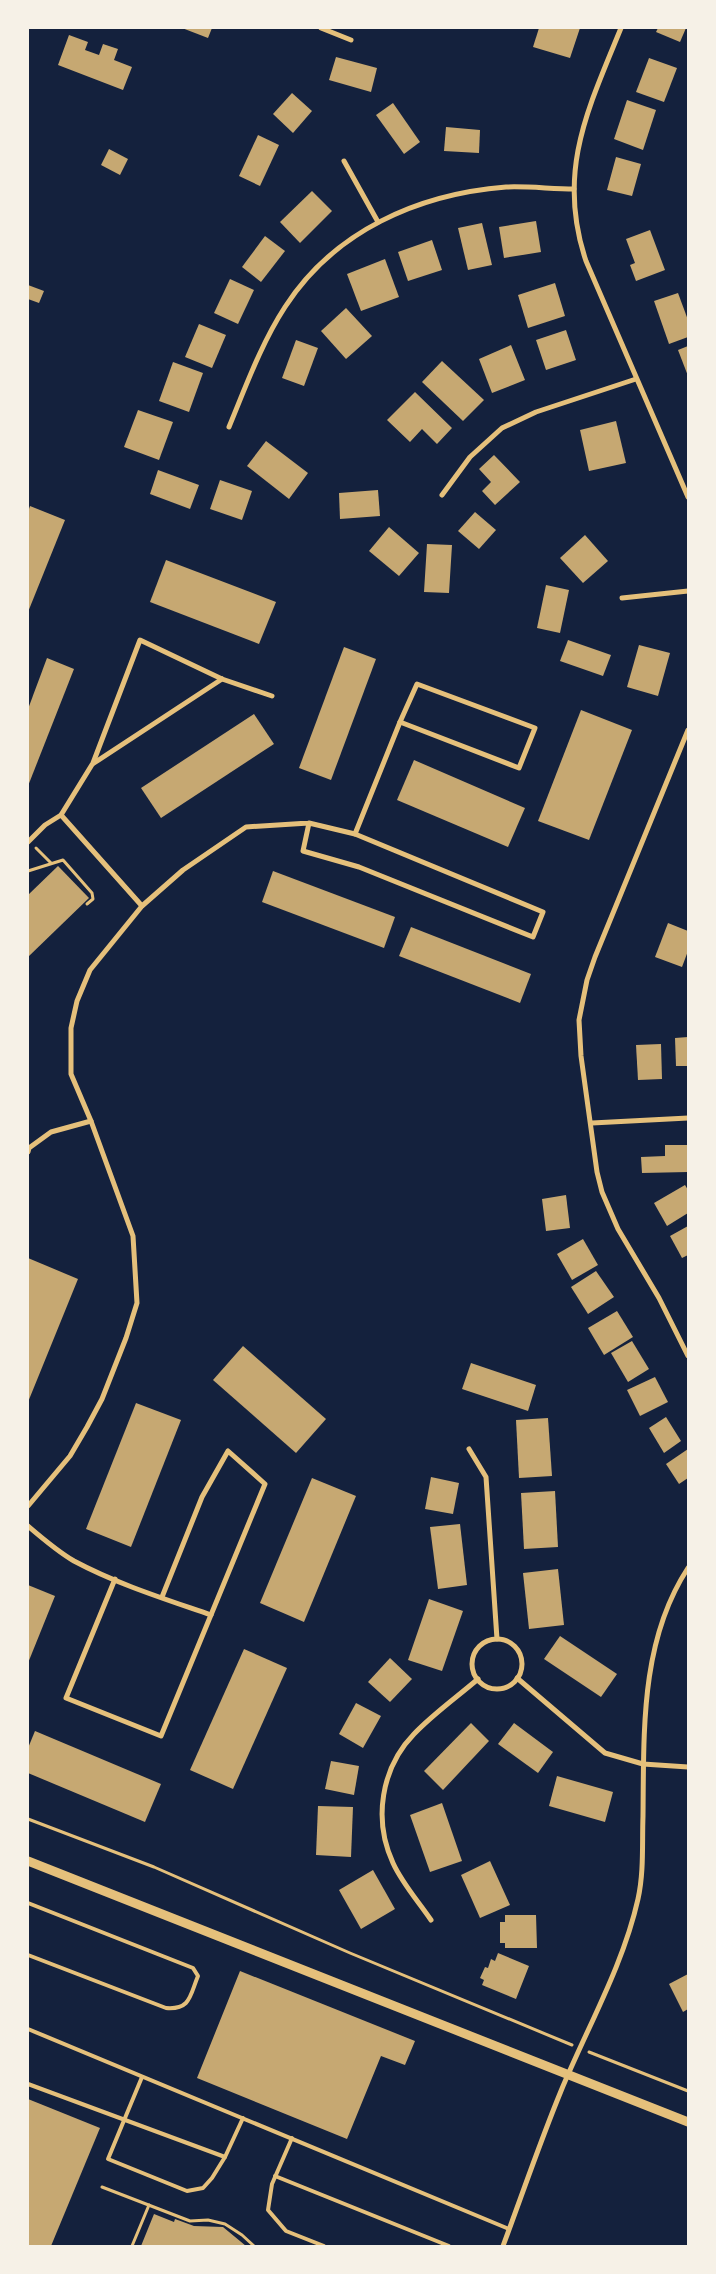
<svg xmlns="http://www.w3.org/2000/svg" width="716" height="2274" font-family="Roboto,sans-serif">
  <rect width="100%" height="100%" fill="#14213d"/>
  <!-- building -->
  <g fill="#c6a872">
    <path d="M182,28H212L208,38Z"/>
    <path d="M539,28H580L570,58L533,47Z"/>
    <path d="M658,28H686L680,42L656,32Z"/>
    <path d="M69,35L88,42L85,50L99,55L103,44L118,49L114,60L132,67L123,90L58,65Z"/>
    <path d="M336,57L377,68L371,92L329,80Z"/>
    <path d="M649,58L677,68L664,102L636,92Z"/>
    <path d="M292,93L312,111L293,133L273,114Z"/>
    <path d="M627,100L656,110L643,150L614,139Z"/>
    <path d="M393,103L420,142L404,154L376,115Z"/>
    <path d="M446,127L480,130L479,153L444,151Z"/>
    <path d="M258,135L279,145L260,186L239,176Z"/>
    <path d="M109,149L128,159L120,175L101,165Z"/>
    <path d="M616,157L641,164L632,196L607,190Z"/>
    <path d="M312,191L332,211L300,243L280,222Z"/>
    <path d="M536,221L541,252L504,258L499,227Z"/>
    <path d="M482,223L492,265L468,270L458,228Z"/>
    <path d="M650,230L665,270L636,281L630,265L635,263L626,239Z"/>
    <path d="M265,236L285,251L261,282L242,267Z"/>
    <path d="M432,240L442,270L408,281L398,252Z"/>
    <path d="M385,259L399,297L361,311L347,274Z"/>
    <path d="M230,279L254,290L238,324L214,313Z"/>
    <path d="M555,283L565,316L528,328L518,295Z"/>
    <path d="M28,285L44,291L39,303L28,299Z"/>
    <path d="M678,293L688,320V337L669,344L654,301Z"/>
    <path d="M346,308L372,336L346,359L321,331Z"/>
    <path d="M199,324L226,335L212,368L185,357Z"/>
    <path d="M566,330L576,360L546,370L536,340Z"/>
    <path d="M296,340L318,348L304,386L282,378Z"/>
    <path d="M511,345L525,380L492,393L479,359Z"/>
    <path d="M688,346V376L678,350Z"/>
    <path d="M442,361L484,400L463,421L422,382Z"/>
    <path d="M173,362L203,373L189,412L159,401Z"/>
    <path d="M415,392L452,428L437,444L422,429L410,442L387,420Z"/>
    <path d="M138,410L173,422L159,460L124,447Z"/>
    <path d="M616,421L626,463L589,471L580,430Z"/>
    <path d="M266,441L308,473L289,499L247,466Z"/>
    <path d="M494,455L520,482L495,505L482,491L491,482L479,469Z"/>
    <path d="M158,470L199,485L190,509L150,494Z"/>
    <path d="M220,480L252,491L242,520L210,509Z"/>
    <path d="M378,490L380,516L340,519L339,493Z"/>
    <path d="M30,506L65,520L28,612V512Z"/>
    <path d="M475,512L496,530L479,549L458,531Z"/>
    <path d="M389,527L419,553L399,576L369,551Z"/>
    <path d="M585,535L608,561L583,583L560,558Z"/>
    <path d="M427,544L452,545L449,593L424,592Z"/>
    <path d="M166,560L276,602L259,644L150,602Z"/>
    <path d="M546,585L569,590L560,633L537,628Z"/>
    <path d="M568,640L611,655L603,676L560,661Z"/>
    <path d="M639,645L670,653L658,696L627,687Z"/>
    <path d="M344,647L376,659L331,780L299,768Z"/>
    <path d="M47,658L74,669L28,786V709Z"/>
    <path d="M581,710L632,730L589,840L538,821Z"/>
    <path d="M254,714L274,744L161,818L141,788Z"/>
    <path d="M414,760L525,808L508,847L397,800Z"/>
    <path d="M58,866L89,898L28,957V895Z"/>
    <path d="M273,871L395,917L384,948L262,902Z"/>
    <path d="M668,923L688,931V951L682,967L655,957Z"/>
    <path d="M411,927L531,974L520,1003L399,956Z"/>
    <path d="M688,1037V1066H676L675,1038Z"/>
    <path d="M661,1044L662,1079L638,1080L636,1045Z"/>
    <path d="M665,1145H688V1172L642,1173L641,1157L665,1156Z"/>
    <path d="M685,1185L688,1190V1213L667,1226L654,1203Z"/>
    <path d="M566,1195L570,1228L546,1231L542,1199Z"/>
    <path d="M688,1226V1255L682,1258L670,1236Z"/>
    <path d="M583,1239L598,1265L572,1280L557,1254Z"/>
    <path d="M28,1258L78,1279L28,1402Z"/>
    <path d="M596,1271L614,1297L588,1314L571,1287Z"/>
    <path d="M617,1311L633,1337L604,1355L588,1328Z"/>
    <path d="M632,1341L649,1369L628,1382L611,1353Z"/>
    <path d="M243,1346L326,1419L296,1453L213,1380Z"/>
    <path d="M471,1363L536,1385L528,1411L462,1389Z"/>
    <path d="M655,1377L668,1402L640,1416L627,1390Z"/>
    <path d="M136,1403L181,1420L131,1547L86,1529Z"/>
    <path d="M666,1417L681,1441L664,1453L649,1428Z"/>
    <path d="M548,1418L552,1476L519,1478L516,1420Z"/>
    <path d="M688,1449V1478L679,1484L666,1464Z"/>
    <path d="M431,1477L459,1483L453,1514L425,1509Z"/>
    <path d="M312,1478L356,1496L304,1622L260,1603Z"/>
    <path d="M555,1491L558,1547L524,1549L521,1493Z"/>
    <path d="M460,1524L467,1585L438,1589L430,1527Z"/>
    <path d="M558,1569L564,1625L529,1629L523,1573Z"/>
    <path d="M28,1585L55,1596L28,1663Z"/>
    <path d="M429,1599L463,1611L442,1671L408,1660Z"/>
    <path d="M560,1636L617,1674L601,1697L544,1659Z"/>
    <path d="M244,1649L287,1668L233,1789L190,1770Z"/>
    <path d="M390,1658L412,1679L390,1702L368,1682Z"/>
    <path d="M356,1703L381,1716L363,1748L339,1734Z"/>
    <path d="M471,1723L489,1741L443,1790L424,1771Z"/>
    <path d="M514,1723L553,1752L538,1773L498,1744Z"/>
    <path d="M35,1731L161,1784L145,1822L28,1773V1748Z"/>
    <path d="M331,1761L359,1766L354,1795L325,1789Z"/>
    <path d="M557,1776L613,1792L605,1822L549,1806Z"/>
    <path d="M442,1803L462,1861L430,1872L410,1815Z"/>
    <path d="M318,1806L353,1807L351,1857L316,1855Z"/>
    <path d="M490,1861L510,1905L480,1918L461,1875Z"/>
    <path d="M373,1870L395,1909L361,1929L339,1890Z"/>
    <path d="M505,1915H536L537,1948H505V1943H500V1922H505Z"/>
    <path d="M498,1953L529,1966L516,1999L482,1985L484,1980L480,1978L485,1967L488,1968L491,1959L495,1961Z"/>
    <path d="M240,1971L415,2041L405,2065L381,2056L347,2139L197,2078Z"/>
    <path d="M688,1974V2009L683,2012L669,1984Z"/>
    <path d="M28,2099L100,2128L51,2246H28Z"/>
    <path d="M154,2214L174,2222L175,2219L194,2226L223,2227L246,2246H141Z"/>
  </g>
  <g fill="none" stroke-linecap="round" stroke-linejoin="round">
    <!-- path -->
    <g stroke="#e5c07b" stroke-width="3">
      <path d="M36,848L51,863"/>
      <path d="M28,871L63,860L92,893L93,899L87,904"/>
      <path d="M28,1819L154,1867L350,1953L572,2045"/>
      <path d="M589,2052L688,2091"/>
      <path d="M102,2187L190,2221L208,2220L225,2224L242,2235L254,2246"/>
      <path d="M132,2246L149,2205"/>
    </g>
    <!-- service -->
    <g stroke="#e5c07b" stroke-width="4">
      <path d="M28,1903L193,1968L198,1976C190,1995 191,2010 166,2008L28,1955"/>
      <path d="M28,2029L509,2229"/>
      <path d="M142,2077L108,2159L187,2191L203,2188L212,2178L225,2157"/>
      <path d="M28,2084L225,2157L243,2118"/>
      <path d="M292,2138L272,2184L268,2210L286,2231L324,2246"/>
      <path d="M275,2176L449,2246"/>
    </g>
    <!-- minor -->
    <g stroke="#e5c07b" stroke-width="5">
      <path d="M321,28L351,40"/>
      <path d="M621,28C588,109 556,172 586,261L688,497"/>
      <path d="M344,161L378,222"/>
      <path d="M229,427C246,386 261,344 285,307C334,231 418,194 506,187C528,186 552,189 574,189"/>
      <path d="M442,495L470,457L502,428L536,412L636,379"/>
      <path d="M622,598L688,591"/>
      <path d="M417,684L535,728L519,768L400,722Z"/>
      <path d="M688,730L595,957L587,980L579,1020L581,1056L597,1172L602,1192L618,1229L659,1298L688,1356"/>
      <path d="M94,763L222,679"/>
      <path d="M61,815L142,906"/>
      <path d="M355,834L400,722"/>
      <path d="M28,842L45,825L61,815L93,763L140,640L222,679L272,696"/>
      <path d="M592,1123L688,1118"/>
      <path d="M28,1152L29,1148L51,1132L91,1121"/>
      <path d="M469,1449L486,1477L497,1639"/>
      <path d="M28,1506L70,1456L87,1427L102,1399L126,1338L137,1303L133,1236L91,1121L71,1074V1028L77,1001L90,970L142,906L183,870L246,827L309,823L355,834L543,912L533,937L359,867L303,851L309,823"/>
      <path d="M28,1526C42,1538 57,1551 74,1561C117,1584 165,1599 211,1615"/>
      <path d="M115,1579L66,1698L161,1736L265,1484L228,1451L202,1497L162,1597"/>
      <circle cx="497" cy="1664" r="25"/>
      <path d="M517,1678L605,1753L643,1764L688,1767"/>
      <path d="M431,1920C418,1901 402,1883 393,1863C373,1820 381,1768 414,1734C433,1714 457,1697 478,1679"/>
      <path d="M503,2246C522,2195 540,2142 561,2091C587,2028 623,1966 638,1899C644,1872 642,1844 643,1816C644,1732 640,1641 688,1568"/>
    </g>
    <!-- tertiary -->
    <path stroke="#e5c07b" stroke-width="9" d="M28,1861L688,2122"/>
  </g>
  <!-- border -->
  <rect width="716" height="2274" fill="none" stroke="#f6f1e7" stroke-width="58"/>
</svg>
